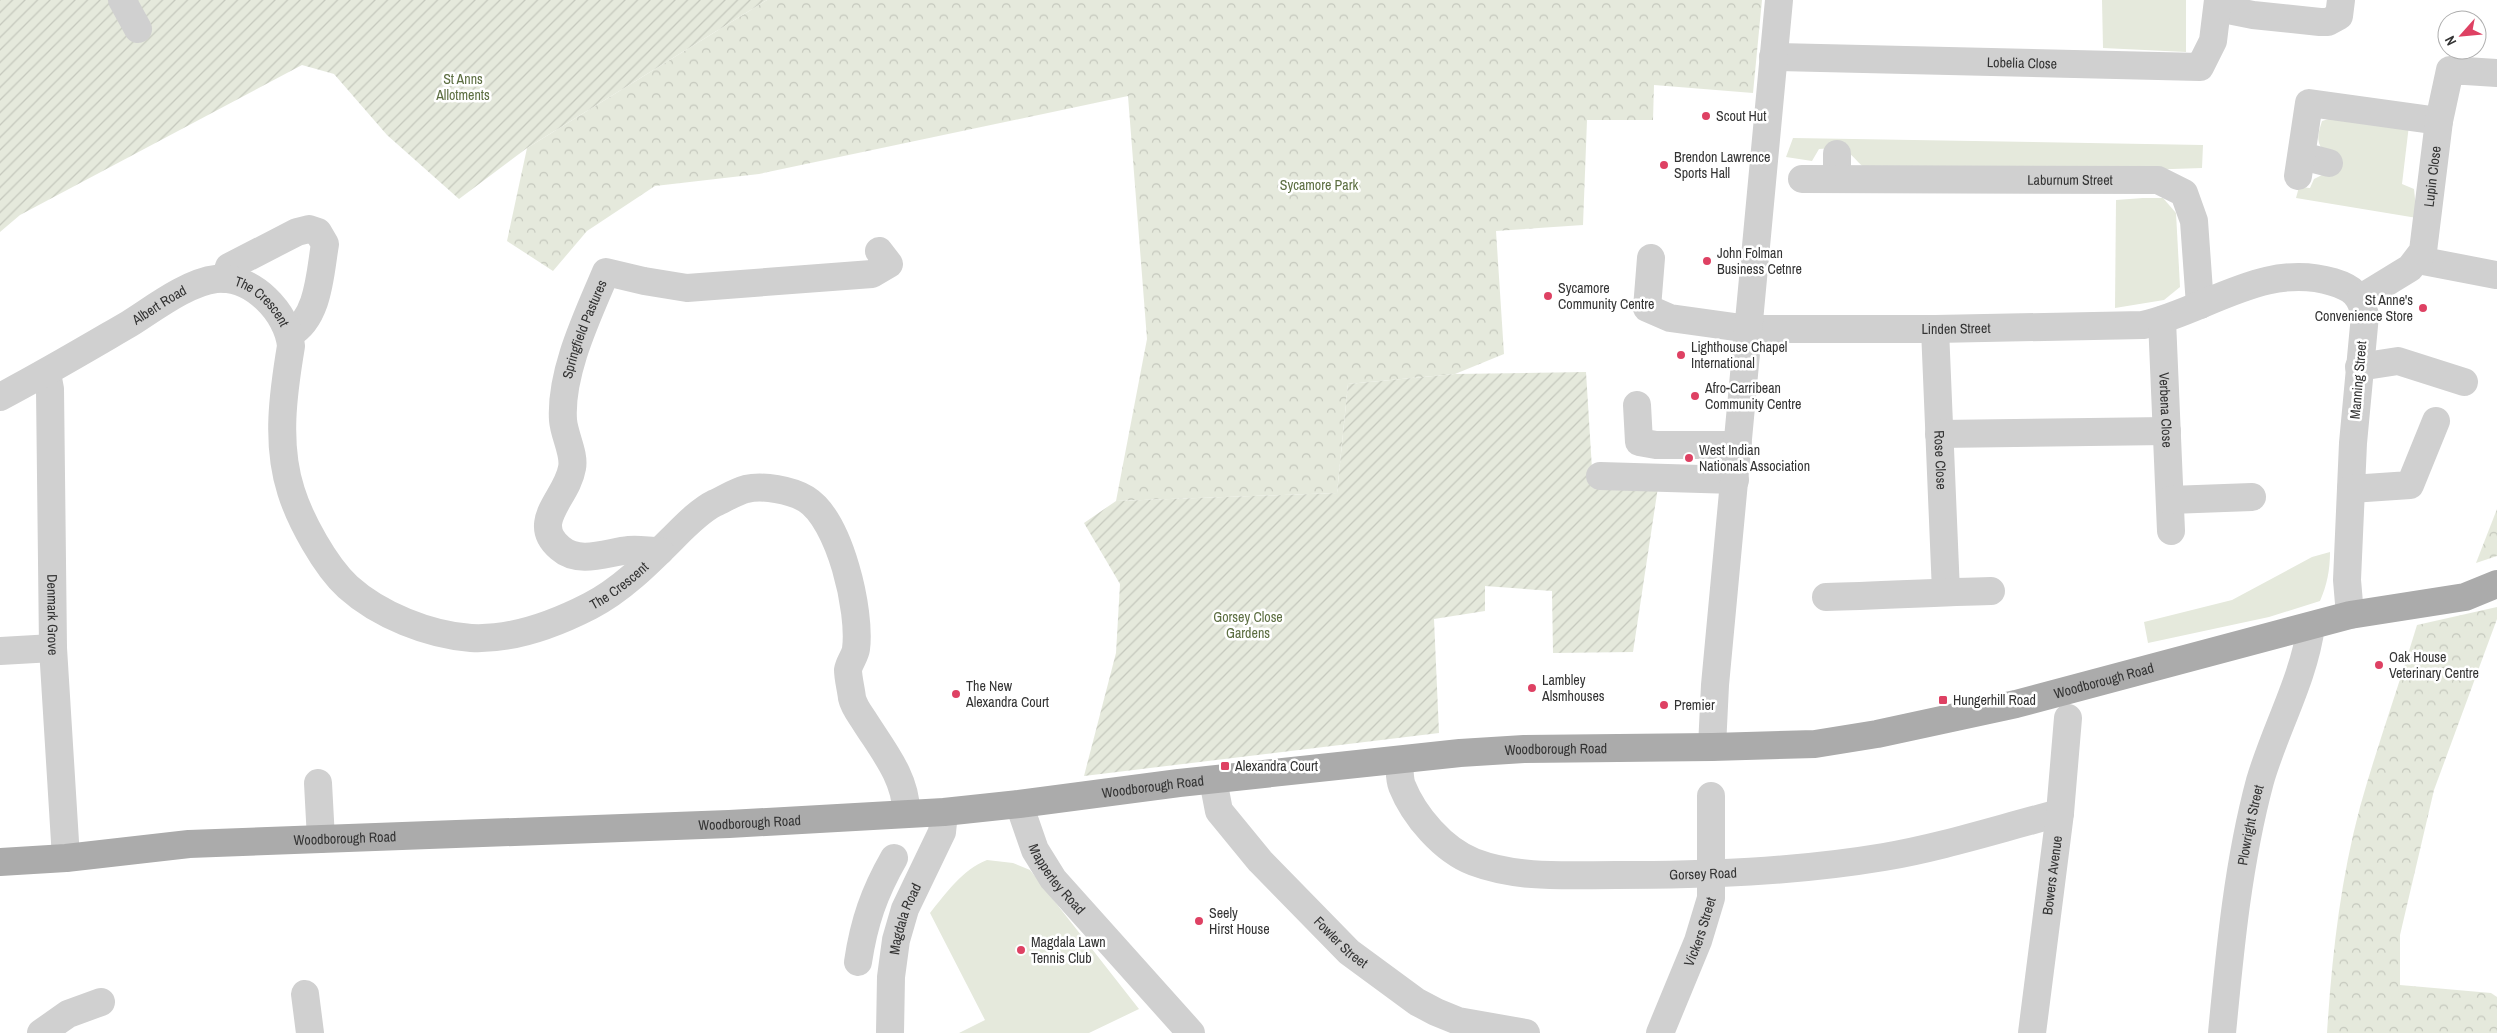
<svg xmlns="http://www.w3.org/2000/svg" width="2497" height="1033" font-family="'Archivo Narrow',sans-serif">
  <defs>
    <pattern id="forest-crowns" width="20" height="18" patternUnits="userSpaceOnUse" patternTransform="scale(1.25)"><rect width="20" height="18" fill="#e5e9dc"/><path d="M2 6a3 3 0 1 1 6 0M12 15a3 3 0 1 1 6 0" fill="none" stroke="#c5c8bd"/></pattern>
    <pattern id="garden-furrows" width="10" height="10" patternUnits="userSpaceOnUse" patternTransform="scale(1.25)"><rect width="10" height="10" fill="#e5e9dc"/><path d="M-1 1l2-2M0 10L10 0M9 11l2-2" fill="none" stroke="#c5c8bd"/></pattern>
  </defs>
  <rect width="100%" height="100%" fill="#fff"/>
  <!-- grass -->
  <g fill="#e5e9dc">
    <path d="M2102,0H2186V52L2103,48Z"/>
    <path d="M2332,118L2409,125L2402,184L2414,189L2417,218L2296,198L2299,187L2310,188L2314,179L2324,174L2323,150C2315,141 2319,131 2322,121Z"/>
    <path d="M1793,138L2203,145L2202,168L2142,170L1863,167C1845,148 1845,147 1819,149L1812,161L1786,157Z"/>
    <path d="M2143,198H2163L2176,213L2180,287L2164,300L2115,308L2116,200Z"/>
    <path d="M2330,552C2330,570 2327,585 2320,601L2269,617L2148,643L2144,622L2232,600L2312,557Z"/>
    <path d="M987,860L1013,863L1030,870L1139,1009L1089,1033H959L985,1020L930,913C947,892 962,870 987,860Z"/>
  </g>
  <!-- forest -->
  <g fill="url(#forest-crowns)">
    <path d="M767,0H1762L1753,93L1654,85L1653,120H1587L1583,225L1496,231L1504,354L1455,374L1348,384L1337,493L1116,501L1147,339L1128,96L759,174L655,186L587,231L553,271L507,241L527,148Z"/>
    <path d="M2497,509V556L2476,563Z"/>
    <path d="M2497,607V619L2434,790L2400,935V985L2491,993L2497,997V1033H2327C2332,956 2340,882 2360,807C2377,746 2399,686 2417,625Z"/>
  </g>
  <!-- garden -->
  <g fill="url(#garden-furrows)">
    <path d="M0,0H767L527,148L459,199L387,135L334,74L302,65L20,215L0,232Z"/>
    <path d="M1586,372L1592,469L1658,487L1633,652L1553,653L1552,591L1485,586V611L1434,619L1439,733L1084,776L1116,653L1120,584L1084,523L1116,501L1337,493L1348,384L1455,374Z"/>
  </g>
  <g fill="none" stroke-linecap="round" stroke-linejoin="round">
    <!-- minor -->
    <g stroke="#d0d0d0" stroke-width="28">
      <path d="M122,0L138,29"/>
      <path d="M2218,8L2253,15L2320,22H2328L2339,16L2341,0"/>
      <path id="s1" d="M1773,57L2200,67L2213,41L2218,0"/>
      <path d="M1837,154V179"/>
      <path d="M2302,156L2329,163"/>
      <path d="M2298,176L2309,103L2439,121"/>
      <path id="s2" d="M1802,179L2158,180L2184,193L2194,221L2200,305"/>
      <path id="s3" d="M1651,258L1647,308L1670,318L1749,329H1935L2143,325C2207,310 2265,261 2333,282C2353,288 2360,295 2365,315L2353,443L2347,580L2350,615"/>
      <path d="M2418,260L2496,275"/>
      <path d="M225,279L229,267L297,232L309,229L318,232L325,244C320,273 319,318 290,334"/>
      <path id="s4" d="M2361,298L2410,268L2423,251L2439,121L2450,70L2497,73"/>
      <path id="s5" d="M2162,320L2171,531"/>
      <path id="s6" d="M1935,329L1946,592"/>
      <path d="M2359,367L2398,361L2464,382"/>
      <path id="s7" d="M47,373L50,389L53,648L66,858"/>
      <path id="s8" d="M0,397C44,374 86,349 129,324C153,309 188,282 216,279C252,275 288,313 291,346C283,394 276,444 291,491C300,520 325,566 348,587C379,615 429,635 471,638C511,640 555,624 590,606C621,590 647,564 672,539C684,527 699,511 715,503C724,499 735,492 746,489C763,485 791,490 806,499C840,520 861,611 856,649C855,656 849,663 848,670C848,678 851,689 852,698C854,707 860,714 865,722C882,749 907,779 906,813"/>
      <path d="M1637,405L1639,442L1656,445H1738"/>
      <path d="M1939,434L2167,431"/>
      <path d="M1600,476L1735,480"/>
      <path d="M2351,489L2410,485L2436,421"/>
      <path d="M2170,500L2252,497"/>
      <path id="s9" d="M660,551C650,551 639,549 629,550C608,552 579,565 560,548C529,522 567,498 572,468C575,454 564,435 563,420C560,372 588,315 606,272L644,281L687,288L872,274L889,264L879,251"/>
      <path d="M1826,597C1881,596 1935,592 1991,591"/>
      <path d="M0,651L53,648"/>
      <path d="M1712,747L1715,685L1779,0"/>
      <path id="s10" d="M1399,760C1400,768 1399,779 1402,786C1414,816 1443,850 1474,862C1519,879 1568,875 1616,875C1705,875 1795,872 1884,857C1943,847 2001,828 2060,813"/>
      <path id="s11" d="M1213,780L1219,811L1260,861L1349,952L1417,1002L1436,1012L1458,1021L1526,1033"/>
      <path d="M318,783L321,839"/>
      <path id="s12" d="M1019,804L1035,850L1053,879L1191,1033"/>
      <path d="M858,962C864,922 874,893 894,858"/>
      <path d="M305,994L310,1033"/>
      <path d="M41,1033L68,1014L101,1002"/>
      <path id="s13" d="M890,1033L891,977L896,940L905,909L942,832L944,812"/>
      <path id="s14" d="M1660,1033L1698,941L1711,898V796"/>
      <path id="s15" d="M2032,1033L2060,813L2068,718"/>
      <path id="s16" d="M2222,1033C2230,949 2238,863 2260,781C2275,729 2304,679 2311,626"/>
    </g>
    <!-- major -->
    <path stroke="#ababab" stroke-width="28" id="s17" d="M0,862L66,858L189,844L729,824L944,812L1019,804L1179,783L1460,753L1524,749L1712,747L1815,744L1877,734L2016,704L2350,615L2465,597L2497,584"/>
  </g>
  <!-- markers -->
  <g fill="#de4163" stroke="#fff" stroke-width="2">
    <circle cx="1706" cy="116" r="5"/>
    <circle cx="1664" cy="165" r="5"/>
    <circle cx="1707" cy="261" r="5"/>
    <circle cx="1548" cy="296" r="5"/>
    <circle cx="2423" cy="308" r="5"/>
    <circle cx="1681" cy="355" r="5"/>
    <circle cx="1695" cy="396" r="5"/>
    <circle cx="1689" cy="458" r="5"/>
    <circle cx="2379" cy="665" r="5"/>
    <circle cx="1532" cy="688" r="5"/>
    <circle cx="956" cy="694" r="5"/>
    <rect x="1938" y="695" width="10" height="10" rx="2.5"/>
    <circle cx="1664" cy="705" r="5"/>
    <rect x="1220" y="761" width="10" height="10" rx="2.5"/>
    <circle cx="1199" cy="921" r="5"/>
    <circle cx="1021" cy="950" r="5"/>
  </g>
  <g text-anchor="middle" stroke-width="5" stroke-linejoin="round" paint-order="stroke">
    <!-- street labels -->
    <g font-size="14" fill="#333" stroke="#fff">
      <text dy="5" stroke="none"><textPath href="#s1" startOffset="249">Lobelia Close</textPath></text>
      <text dy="5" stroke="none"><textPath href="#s4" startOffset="154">Lupin Close</textPath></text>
      <text dy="5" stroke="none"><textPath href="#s2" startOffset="268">Laburnum Street</textPath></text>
      <text dy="5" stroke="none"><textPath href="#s8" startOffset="301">The Crescent</textPath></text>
      <text dy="5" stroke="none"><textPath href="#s8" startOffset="184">Albert Road</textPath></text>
      <text dy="5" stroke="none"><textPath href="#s3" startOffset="362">Linden Street</textPath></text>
      <text dy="5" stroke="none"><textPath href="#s9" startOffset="335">Springfield Pastures</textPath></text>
      <text transform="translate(2358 380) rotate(-85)" y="5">Manning Street</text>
      <text dy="5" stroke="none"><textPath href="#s5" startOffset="90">Verbena Close</textPath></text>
      <text dy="5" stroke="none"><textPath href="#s6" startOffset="131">Rose Close</textPath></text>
      <text dy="5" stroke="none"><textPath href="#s8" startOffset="911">The Crescent</textPath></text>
      <text dy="5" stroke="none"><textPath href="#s7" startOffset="242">Denmark Grove</textPath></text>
      <text dy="5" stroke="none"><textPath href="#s17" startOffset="2116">Woodborough Road</textPath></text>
      <text dy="5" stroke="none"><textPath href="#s17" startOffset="1561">Woodborough Road</textPath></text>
      <text dy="5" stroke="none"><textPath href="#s17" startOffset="1156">Woodborough Road</textPath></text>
      <text dy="5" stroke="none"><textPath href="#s17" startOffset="751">Woodborough Road</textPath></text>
      <text dy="5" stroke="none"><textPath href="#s16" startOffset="210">Plowright Street</textPath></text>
      <text dy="5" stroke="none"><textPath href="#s17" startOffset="346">Woodborough Road</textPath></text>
      <text dy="5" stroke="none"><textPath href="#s10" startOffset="364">Gorsey Road</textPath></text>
      <text dy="5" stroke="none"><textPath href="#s15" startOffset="159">Bowers Avenue</textPath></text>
      <text dy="5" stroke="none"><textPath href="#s12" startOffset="85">Mapperley Road</textPath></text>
      <text dy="5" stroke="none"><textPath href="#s13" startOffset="116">Magdala Road</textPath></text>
      <text dy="5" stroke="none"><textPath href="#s14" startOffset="109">Vickers Street</textPath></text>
      <text dy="5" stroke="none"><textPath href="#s11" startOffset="211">Fowler Street</textPath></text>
    </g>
    <!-- park labels -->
    <g font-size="14" fill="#5c6e41" stroke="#fff">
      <text x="463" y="84">St Anns<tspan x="463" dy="16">Allotments</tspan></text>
      <text x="1319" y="190">Sycamore Park</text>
      <text x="1248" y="622">Gorsey Close<tspan x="1248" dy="16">Gardens</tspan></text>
    </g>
    <!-- poi labels -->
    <g font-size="14" fill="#333" stroke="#fff" text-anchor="start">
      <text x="1716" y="121">Scout Hut</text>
      <text x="1674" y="162">Brendon Lawrence<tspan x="1674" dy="16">Sports Hall</tspan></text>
      <text x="1717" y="258">John Folman<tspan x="1717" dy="16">Business Cetnre</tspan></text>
      <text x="1558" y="293">Sycamore<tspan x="1558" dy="16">Community Centre</tspan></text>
      <text x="2413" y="305" text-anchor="end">St Anne's<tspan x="2413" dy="16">Convenience Store</tspan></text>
      <text x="1691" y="352">Lighthouse Chapel<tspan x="1691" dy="16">International</tspan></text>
      <text x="1705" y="393">Afro-Carribean<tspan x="1705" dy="16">Community Centre</tspan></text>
      <text x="1699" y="455">West Indian<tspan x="1699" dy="16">Nationals Association</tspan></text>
      <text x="2389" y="662">Oak House<tspan x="2389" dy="16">Veterinary Centre</tspan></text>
      <text x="1542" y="685">Lambley<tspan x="1542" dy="16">Alsmhouses</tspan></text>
      <text x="966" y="691">The New<tspan x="966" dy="16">Alexandra Court</tspan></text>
      <text x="1953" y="705">Hungerhill Road</text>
      <text x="1674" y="710">Premier</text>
      <text x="1235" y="771">Alexandra Court</text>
      <text x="1209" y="918">Seely<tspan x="1209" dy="16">Hirst House</tspan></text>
      <text x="1031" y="947">Magdala Lawn<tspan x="1031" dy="16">Tennis Club</tspan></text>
    </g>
  </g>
  <!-- north arrow -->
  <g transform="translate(2462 35) rotate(243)"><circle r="24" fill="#ffffff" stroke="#adadad"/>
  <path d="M0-4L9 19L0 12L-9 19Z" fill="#de4163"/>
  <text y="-8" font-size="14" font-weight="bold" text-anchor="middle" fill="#333333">N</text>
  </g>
</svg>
